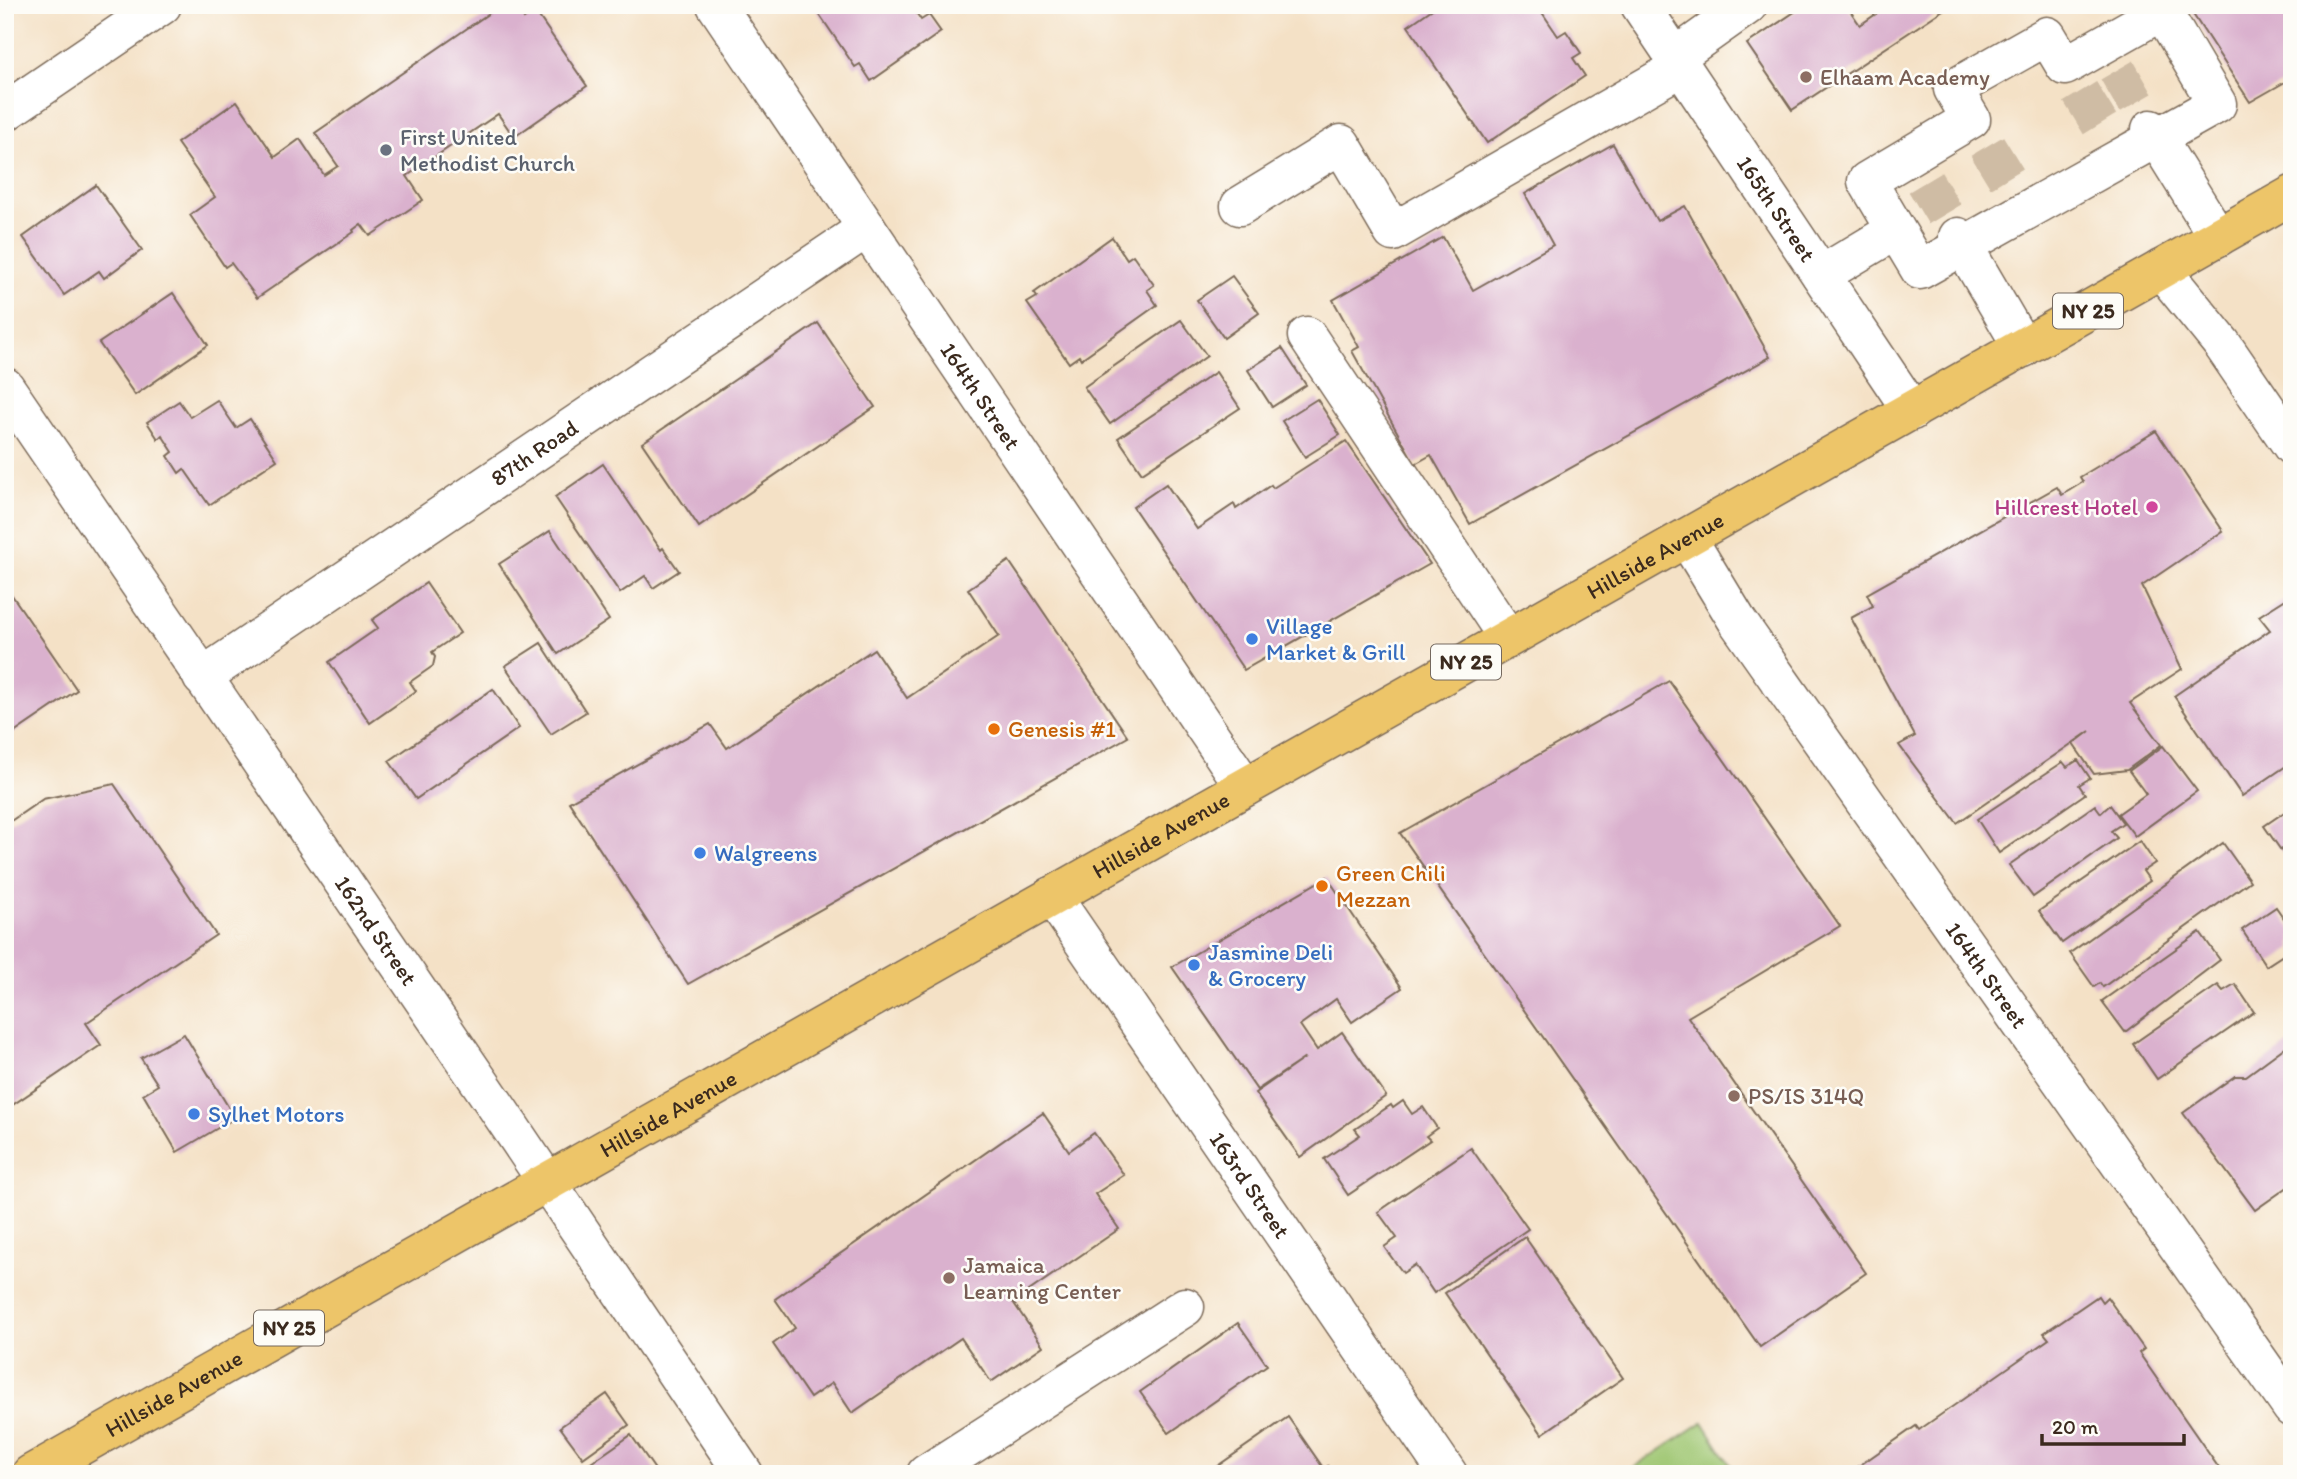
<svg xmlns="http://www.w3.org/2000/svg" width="2297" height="1479" font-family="Itim,sans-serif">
  <rect width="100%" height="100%" fill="#fdfcf7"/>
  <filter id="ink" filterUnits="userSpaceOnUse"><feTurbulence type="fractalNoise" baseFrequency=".0143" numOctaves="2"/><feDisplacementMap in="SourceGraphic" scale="14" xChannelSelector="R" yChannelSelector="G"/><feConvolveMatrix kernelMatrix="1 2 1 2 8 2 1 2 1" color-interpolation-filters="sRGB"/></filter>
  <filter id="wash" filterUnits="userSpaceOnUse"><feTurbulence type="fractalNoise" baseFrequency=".00686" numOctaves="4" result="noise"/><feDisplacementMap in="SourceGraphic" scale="28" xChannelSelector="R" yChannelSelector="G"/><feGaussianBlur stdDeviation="1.57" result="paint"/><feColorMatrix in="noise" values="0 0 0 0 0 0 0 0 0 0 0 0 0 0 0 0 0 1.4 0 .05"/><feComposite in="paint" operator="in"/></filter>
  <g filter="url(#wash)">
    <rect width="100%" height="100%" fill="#f4e1c6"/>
    <!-- green -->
    <path fill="#9ec671" stroke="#6c7848" stroke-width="2" d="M1703,1422L1736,1474H1624Z"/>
    <g id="blocks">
      <!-- building -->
      <g fill="#dab1ce">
        <path d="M501,5H515L524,19L535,11L587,86L514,137L498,114L407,176L423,200L370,236L361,224L353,230L354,232L257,298L231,263L225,267L190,215L215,197L177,143L237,101L275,157L300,139L324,175L338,166L315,133Z"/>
        <path d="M813,5H911L921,20L929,15L941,32L871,81L860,64L855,67Z"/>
        <path d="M1438,5H1537L1558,36L1566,31L1581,53L1573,58L1585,76L1487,143L1408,26Z"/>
        <path d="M1805,5H1846L1860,25L1889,5H1944L1946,8L1792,110L1747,44Z"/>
        <path d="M2187,5H2292V78L2250,102Z"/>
        <path d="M1613,144L1657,221L1685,206L1770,357L1470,524L1431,455L1415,464L1352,351L1359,347L1333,300L1443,237L1473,290L1553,245L1525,194Z"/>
        <path d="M96,185L142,250L104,278L99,271L64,295L23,237Z"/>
        <path d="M1112,237L1127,259L1133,255L1154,285L1147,290L1157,305L1081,359L1079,356L1069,363L1027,303L1037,297L1034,293Z"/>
        <path d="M1232,276L1259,313L1224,338L1197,300Z"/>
        <path d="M173,293L208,345L135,395L99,343Z"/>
        <path d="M1181,320L1207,356L1110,424L1084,387Z"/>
        <path d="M818,323L875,407L699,527L642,443Z"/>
        <path d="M1282,348L1306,385L1272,407L1248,370Z"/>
        <path d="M1216,372L1240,408L1142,473L1118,438Z"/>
        <path d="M1317,399L1340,435L1305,457L1282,421Z"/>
        <path d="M217,400L236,428L250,419L277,460L209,505L184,469L179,473L168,456L173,452L162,435L158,439L147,422L179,401L190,417Z"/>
        <path d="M2156,431L2223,531L2142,586L2182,669L2130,703L2161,745L2127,770L2094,774L2073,744L2090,731L1957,823L1899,745L1915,736L1851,618L1873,606L1867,594L2057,487L2062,495L2083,482L2080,477Z"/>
        <path d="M1346,441L1430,564L1244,670L1133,507L1166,484L1197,529L1234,504L1236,509L1271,485L1273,488Z"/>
        <path d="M603,464L661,550L663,548L679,571L653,588L645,576L620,593L555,497Z"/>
        <path d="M550,531L609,620L558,654L499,564Z"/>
        <path d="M1009,561L1128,737L688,984L569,802L710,724L727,748L874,649L907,698L999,636L968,589Z"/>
        <path d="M426,583L460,633L432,652L435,657L433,666L410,682L416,691L370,723L329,662L378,628L372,620Z"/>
        <path d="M5,585L77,690L5,739Z"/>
        <path d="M2292,595V762L2242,796L2174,696L2270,630L2259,616Z"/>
        <path d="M541,643L586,712L551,734L505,666Z"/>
        <path d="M1669,681L1840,926L1688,1017L1866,1273L1760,1347L1400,833Z"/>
        <path d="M493,689L519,728L416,799L389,761Z"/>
        <path d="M2163,746L2197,791L2135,836L2118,814L2146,794L2129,771Z"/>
        <path d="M2078,760L2090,778L2079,785L2085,794L1999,853L1977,819L2063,762L2067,767Z"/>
        <path d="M114,784L216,935L86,1023L101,1045L5,1110V825L43,799Z"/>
        <path d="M2095,805L2101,813L2110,805L2123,823L2111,831L2117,838L2033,897L2009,865Z"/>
        <path d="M2292,807V866L2264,826Z"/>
        <path d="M2140,841L2155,863L2143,871L2150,881L2062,943L2039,911Z"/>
        <path d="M2223,843L2250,881L2103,987L2100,983L2094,987L2070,953Z"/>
        <path d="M1327,877L1402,988L1352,1022L1336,999L1300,1025L1317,1050L1342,1032L1386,1096L1300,1157L1255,1093L1305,1058L1257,1090L1172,967Z"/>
        <path d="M2276,907L2292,930V949L2266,966L2242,930Z"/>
        <path d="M2200,932L2220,960L2125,1032L2102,1001Z"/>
        <path d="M2235,984L2254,1012L2157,1079L2133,1044L2218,985L2223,991Z"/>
        <path d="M184,1034L235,1118L177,1152L143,1094L158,1085L141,1058Z"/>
        <path d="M2292,1042V1184L2255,1210L2183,1113L2235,1076H2246Z"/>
        <path d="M1403,1101L1412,1114L1423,1107L1437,1128L1426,1136L1430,1140L1348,1195L1324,1159L1360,1135L1355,1129L1391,1105L1393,1108Z"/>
        <path d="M1043,1113L1069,1151L1094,1133L1124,1175L1095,1194L1119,1229L1013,1302L1043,1346L991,1382L961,1338L852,1413L832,1383L810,1398L773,1344L795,1328L775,1299Z"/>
        <path d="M1471,1148L1528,1229L1434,1293L1415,1265L1403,1273L1384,1247L1397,1238L1378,1212Z"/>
        <path d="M1525,1237L1623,1378L1542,1434L1445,1293Z"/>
        <path d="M2098,1296L2102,1302L2107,1297L2144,1349L2139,1353L2223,1474H1864L1859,1466L1916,1426L1919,1430L2049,1339L2044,1333Z"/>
        <path d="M1238,1323L1267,1365L1169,1433L1140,1392Z"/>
        <path d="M607,1394L629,1425L583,1458L560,1427Z"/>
        <path d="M1288,1417L1324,1469L1328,1466L1334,1474H1206Z"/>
        <path d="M631,1435L658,1474H579L578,1472Z"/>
      </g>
    </g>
  </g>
  <g filter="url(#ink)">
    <use href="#blocks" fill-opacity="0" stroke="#7c6a59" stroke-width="2"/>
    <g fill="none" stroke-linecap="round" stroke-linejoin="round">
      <!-- minor-tunnel -->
      <g stroke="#cfbca4" stroke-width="38" stroke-dasharray="38 19" stroke-linecap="butt">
        <path d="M2117,70L2151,129"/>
        <path d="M2080,92L2115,149"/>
        <path d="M1987,146L2021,202"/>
        <path d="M1925,182L1958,237"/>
      </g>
      <defs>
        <g id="minor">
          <path id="s1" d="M716,5L1245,787"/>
          <path id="s2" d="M1640,5L1912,411"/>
          <path d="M1675,57L1748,5"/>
          <path d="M5,112L162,5"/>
          <path d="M2151,129L2218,237"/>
          <path d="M1240,206L1341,144L1393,232L1681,67"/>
          <path d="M1958,237L2023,348"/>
          <path d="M2161,269L2222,344L2292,446"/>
          <path d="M1821,275L1896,230L1867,181L1971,119L1953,89L2047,36L2065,66L2162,11L2217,104L1920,270L1896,230"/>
          <path d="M1307,336L1508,638"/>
          <path id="s3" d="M5,387L494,1103L744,1474"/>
          <path id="s4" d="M1687,538L1738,622L2292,1408"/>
          <path id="s5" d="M202,677L867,228"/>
          <path id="s6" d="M1052,896L1448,1474"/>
          <path d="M926,1474L1185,1307"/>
        </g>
        <g id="major">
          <path id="s7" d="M31,1474L2292,195"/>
        </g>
      </defs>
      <!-- minor casing -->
      <use href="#minor" stroke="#7c6a59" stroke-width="41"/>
      <!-- major casing -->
      <use href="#major" stroke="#7c6a59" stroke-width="41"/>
      <!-- minor -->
      <use href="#minor" stroke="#fff" stroke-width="38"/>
      <!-- major -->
      <use href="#major" stroke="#edc569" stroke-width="38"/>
    </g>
  </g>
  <!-- markers -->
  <g fill="#8d6e63" stroke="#fdfcf7" stroke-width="2.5">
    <circle cx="1806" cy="77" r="7"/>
    <circle cx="1734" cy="1096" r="7"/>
    <circle cx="949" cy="1278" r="7"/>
  </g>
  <circle fill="#6b7280" stroke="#fdfcf7" stroke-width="2.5" cx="386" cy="150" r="7"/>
  <circle fill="#d1479c" stroke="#fdfcf7" stroke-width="2.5" cx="2152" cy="507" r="7"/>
  <g fill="#3f7fe0" stroke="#fdfcf7" stroke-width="2.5">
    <circle cx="1252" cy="639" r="7"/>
    <circle cx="700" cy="853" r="7"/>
    <circle cx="1194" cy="965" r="7"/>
    <circle cx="194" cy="1114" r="7"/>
  </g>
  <g fill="#e8710a" stroke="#fdfcf7" stroke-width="2.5">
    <circle cx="994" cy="729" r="7"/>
    <circle cx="1322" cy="886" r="7"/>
  </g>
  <g text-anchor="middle" stroke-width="5" stroke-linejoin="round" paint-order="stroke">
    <!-- shield labels -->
    <g fill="#fdfcf7" stroke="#75695f" stroke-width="2">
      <rect x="2053" y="293.5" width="70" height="35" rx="5"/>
      <rect x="1431" y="644.5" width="70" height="35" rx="5"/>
      <rect x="254" y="1310.5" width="70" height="35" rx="5"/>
    </g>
    <g font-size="21" font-weight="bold" fill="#3b2a1e">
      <text x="2088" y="318">NY 25</text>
      <text x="1466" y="669">NY 25</text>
      <text x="289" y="1335">NY 25</text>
    </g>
    <!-- education labels -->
    <g font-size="23" fill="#785e54" stroke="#fdfcf7" text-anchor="start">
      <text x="1820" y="85">Elhaam Academy</text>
      <text x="1748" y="1104">PS/IS 314Q</text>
      <text x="963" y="1273">Jamaica<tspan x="963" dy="26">Learning Center</tspan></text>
    </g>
    <!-- worship labels -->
    <g font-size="23" fill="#5b616d" stroke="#fdfcf7" text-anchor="start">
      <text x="400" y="145">First United<tspan x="400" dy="26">Methodist Church</tspan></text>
    </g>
    <!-- street labels -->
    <g font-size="23" fill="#3b2a1e" stroke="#fdfcf7">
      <text dy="8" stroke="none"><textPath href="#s2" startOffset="245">165th Street</textPath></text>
      <text dy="8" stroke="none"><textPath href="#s1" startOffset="472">164th Street</textPath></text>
      <text dy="8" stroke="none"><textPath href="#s5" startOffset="401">87th Road</textPath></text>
      <text dy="8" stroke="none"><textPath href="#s7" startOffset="1866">Hillside Avenue</textPath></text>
      <text dy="8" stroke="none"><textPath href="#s7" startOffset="1298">Hillside Avenue</textPath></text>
      <text dy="8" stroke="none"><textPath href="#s3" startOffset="658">162nd Street</textPath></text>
      <text dy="8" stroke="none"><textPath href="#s4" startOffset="530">164th Street</textPath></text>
      <text dy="8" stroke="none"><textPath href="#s7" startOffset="732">Hillside Avenue</textPath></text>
      <text dy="8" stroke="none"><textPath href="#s6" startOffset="350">163rd Street</textPath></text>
      <text dy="8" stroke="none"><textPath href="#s7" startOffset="164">Hillside Avenue</textPath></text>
    </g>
    <!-- hotel labels -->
    <g font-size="23" fill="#b23c85" stroke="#fdfcf7" text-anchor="end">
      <text x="2138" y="515">Hillcrest Hotel</text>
    </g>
    <!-- shop labels -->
    <g font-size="23" fill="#366cbe" stroke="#fdfcf7" text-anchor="start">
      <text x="1266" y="634">Village<tspan x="1266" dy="26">Market &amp; Grill</tspan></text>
      <text x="714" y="861">Walgreens</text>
      <text x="1208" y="960">Jasmine Deli<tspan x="1208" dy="26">&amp; Grocery</tspan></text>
      <text x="208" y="1122">Sylhet Motors</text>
    </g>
    <!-- food labels -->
    <g font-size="23" fill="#c56008" stroke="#fdfcf7" text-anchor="start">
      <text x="1008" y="737">Genesis #1</text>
      <text x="1336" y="881">Green Chili<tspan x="1336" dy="26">Mezzan</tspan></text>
    </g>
  </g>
  <!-- margin -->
  <rect width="2297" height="1479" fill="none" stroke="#fdfcf7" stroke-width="28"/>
  <!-- scale -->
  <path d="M2042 1434v10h142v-10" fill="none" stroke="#3b2a1e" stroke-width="3.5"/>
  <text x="2052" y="1434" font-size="21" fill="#3b2a1e" stroke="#fdfcf7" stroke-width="5" paint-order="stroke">20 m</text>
</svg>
